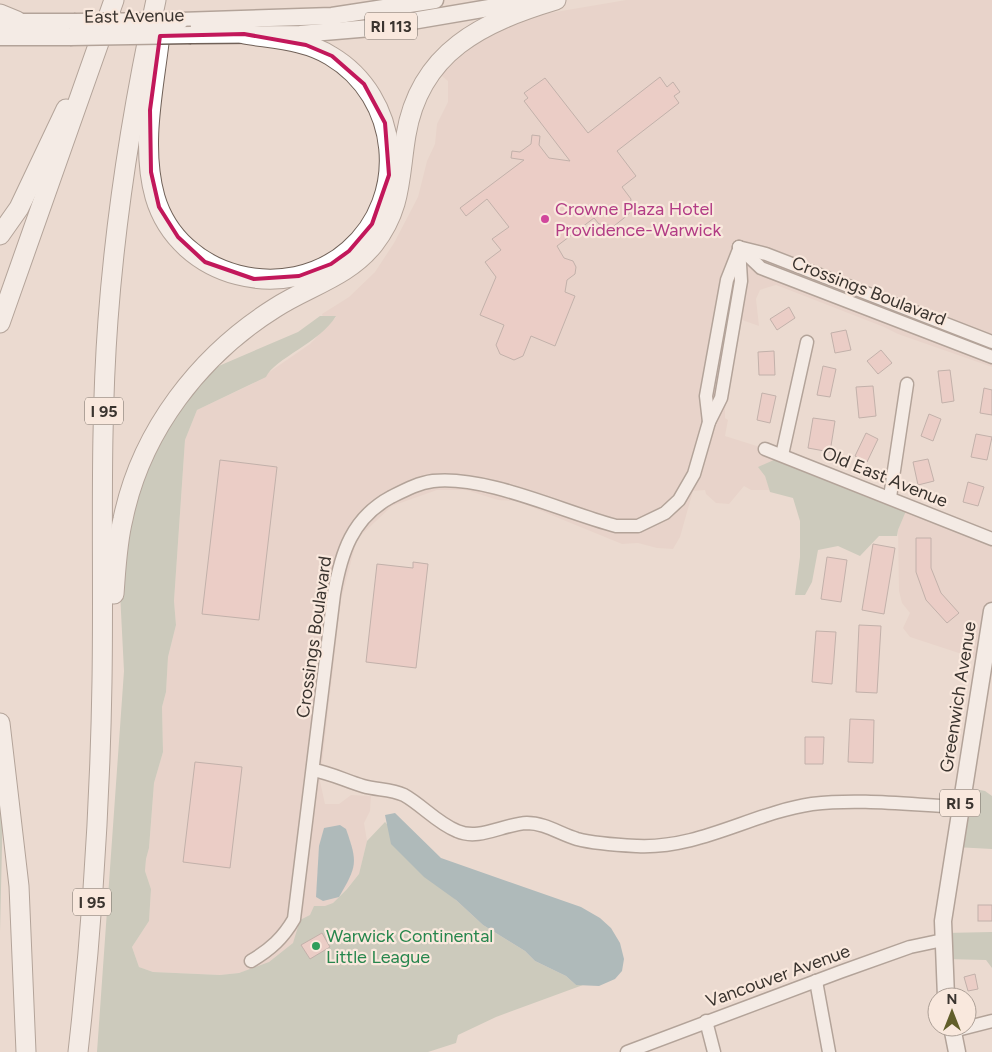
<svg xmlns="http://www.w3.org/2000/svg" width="992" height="1052" font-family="Figtree,sans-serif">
  <rect width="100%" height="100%" fill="#ebdad0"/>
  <!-- commercial -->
  <g fill="#e4cbc3">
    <path d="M626,0H992V367L898,334L884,327L784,288L776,285L769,287L760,290L756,299L759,326L742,320L725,409V418L728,420L725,436L785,455L765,476L770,490H751L744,486L729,504L716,503L706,494L705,490L693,491L680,537L673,549L657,548L638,543L622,544L517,501L498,500L466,490H437L392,506L357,539L341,600L320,781L325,804H339L351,795L371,796L370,811L364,823L367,841L359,875L291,949L270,963L239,973L220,975L153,972L139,967L132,947L149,921L151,889L145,871L146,859L149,848L154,783L163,752L162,707L166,692L168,657L176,625L174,601L185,440L197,410L252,384L310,344L336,317H323L322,314L349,297L375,272L394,243L418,197L427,161L435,144L437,124L448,102V81L437,72L449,57L520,18Z"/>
    <path d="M909,504L992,538V613L983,661L910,637L903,628L910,613L902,603L899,591L898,530Z"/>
  </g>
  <!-- green -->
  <g fill="#a6b6a4">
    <path d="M320,316H336C321,342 274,359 266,377L197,410L185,440L174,601L176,625L168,657L166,692L162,707L163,752L154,783L149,848L146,859L145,871L151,889L149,921L132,947L139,967L153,972L220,975L239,973L269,962L293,943L300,920L310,915L314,906H325L333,903L347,889L359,874L367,841L385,822L456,900L483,925L525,951L535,961L566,976L576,985H583L496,1017L458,1035L456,1043L428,1052H97L124,671L119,573L138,477L200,374L298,332Z"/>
    <path d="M785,455L909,504L898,530L897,536H879L860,556L838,546L818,550L812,582L805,595H795L800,557V521L793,498L770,492L765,476L758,467Z"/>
    <path d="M964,787L985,791L992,796V849L955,847Z"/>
    <path d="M0,789L3,803L0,932Z"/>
    <path d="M992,932V968L986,960L945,959L944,933Z"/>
  </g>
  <!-- water -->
  <g fill="#6792a1">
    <path d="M395,813L441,858L581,907L600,918L611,928L620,943L624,959L622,971L615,979L599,986L576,985L566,976L535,961L525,951L483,925L456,900L424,877L391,844L385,815Z"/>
    <path d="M340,825L346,829C358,863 357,866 339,897L323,901L316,897L319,846L324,828Z"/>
  </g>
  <!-- building -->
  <g fill="#eabdba" stroke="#907d7c">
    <path d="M660,77L667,87L673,82L680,92L674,96L679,103L617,151L636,176L622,187L631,199L629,214L614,226L599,224L594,218L557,246L564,258L573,261L576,267L575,274L567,280L565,292L575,296L555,346L531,336L523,356L514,360L500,354L496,345L504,325L480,315L496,277L485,262L501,250L492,239L509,227L487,199L466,216L460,208L524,160L511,158L512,151L520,152L531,144L532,135L540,136L539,145L549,158L570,161L524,101L528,98L524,93L545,78L588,133Z"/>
    <path d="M789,307L795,318L777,330L770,319Z"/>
    <path d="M846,330L851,350L835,353L831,333Z"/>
    <path d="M881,350L892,363L878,374L867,361Z"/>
    <path d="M774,351L775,375H759L758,352Z"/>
    <path d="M823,366L836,369L830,397L817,395Z"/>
    <path d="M950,370L954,401L942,403L938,371Z"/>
    <path d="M873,386L876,416L859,418L856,387Z"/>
    <path d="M984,388L992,390V415L980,413Z"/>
    <path d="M762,393L776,396L770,423L757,420Z"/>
    <path d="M929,414L941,419L933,441L921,436Z"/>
    <path d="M813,418L835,421L830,452L808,448Z"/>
    <path d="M866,433L878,439L867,462L855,456Z"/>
    <path d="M976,434L992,437L987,460L971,457Z"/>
    <path d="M928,459L934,481L918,485L913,462Z"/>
    <path d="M220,460L277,467L259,620L202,614Z"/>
    <path d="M968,482L984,487L978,506L963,502Z"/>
    <path d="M916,538H931V568L941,593L959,613L947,623L926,600L916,572Z"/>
    <path d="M873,544L895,548L884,614L862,610Z"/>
    <path d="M827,557L847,560L841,602L821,599Z"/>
    <path d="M413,562L428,564L416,668L366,662L377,564L413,568Z"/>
    <path d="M859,625L881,626L877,693L856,692Z"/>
    <path d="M816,631L836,632L832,684L812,682Z"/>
    <path d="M850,719L874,720L873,763L848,762Z"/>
    <path d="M805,737H824L823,764H805Z"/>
    <path d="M195,762L242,767L230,868L183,862Z"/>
    <rect x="978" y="905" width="14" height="16"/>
    <path d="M322,933L330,947L310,959L301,945Z"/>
    <path d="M975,974L978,989L968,991L964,977Z"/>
  </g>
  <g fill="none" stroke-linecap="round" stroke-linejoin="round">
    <defs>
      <g id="minor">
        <path d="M739,247L761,268L992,357"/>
        <path d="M742,248L766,254L992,342"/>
        <path d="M709,422L706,396L727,280L738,252"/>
        <path d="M765,449L992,539"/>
        <path d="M782,455L807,342"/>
        <path d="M890,497L907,384"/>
        <path d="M313,770C331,773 346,781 363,786C377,790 391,789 404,795C422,805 437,823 457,831C479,841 503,824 527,823C545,823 560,834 577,839C596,844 617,845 637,846C700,849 752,813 812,804C860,798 912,805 960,807"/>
        <path d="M251,961C271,949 283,938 294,919L334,594C341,553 352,518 391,497C405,490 418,483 433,481C486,475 563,512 616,526H638L665,513L679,500L694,474L709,422L721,398L741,281L739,247"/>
        <path d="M816,981L829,1052"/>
        <path d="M706,1021L714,1052"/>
        <path d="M953,1031L992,1021"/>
        <path d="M627,1052L840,972L910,947L943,940"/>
      </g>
      <g id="major">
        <path d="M180,21L332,16L435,0"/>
        <path d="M4,22H74"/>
        <path d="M191,35L300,34L371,28L536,0"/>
        <path d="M0,37H70"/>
        <path d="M946,997L943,921L992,611"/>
        <path d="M952,1027L957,1052"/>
      </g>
      <g id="highway">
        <path d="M0,14L17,21"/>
        <path d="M159,43C153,93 141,147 155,197C179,279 287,305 349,250C410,197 400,97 331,56C306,40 273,39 244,34"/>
        <path d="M0,235L19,208L66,109"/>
        <path d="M0,323L114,0"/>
        <path d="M114,594C116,568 117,543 123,519C141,431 200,355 275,308C309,286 348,277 374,244C402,208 399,177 406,135C420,51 483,22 556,0"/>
        <path d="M0,723L19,886L26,1052"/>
        <path d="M78,1052C92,929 100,805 102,681C104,561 99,440 108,320C116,212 133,106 156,0"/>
      </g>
    </defs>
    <!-- minor casing -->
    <use href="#minor" stroke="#706158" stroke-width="15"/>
    <!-- major casing -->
    <use href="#major" stroke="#706158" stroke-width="19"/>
    <!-- highway casing -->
    <use href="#highway" stroke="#706158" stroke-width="21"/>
    <!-- minor -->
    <use href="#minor" stroke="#fff" stroke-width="12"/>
    <!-- major -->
    <use href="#major" stroke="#fff" stroke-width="16"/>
    <!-- highway -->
    <use href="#highway" stroke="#fff" stroke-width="19"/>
    <defs>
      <g id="major-bridge">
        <path d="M74,22L180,21"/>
        <path d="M70,37L191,35"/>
      </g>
    </defs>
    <!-- major-bridge casing -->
    <use href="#major-bridge" stroke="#706158" stroke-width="19" stroke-linecap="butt"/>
    <!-- major-bridge -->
    <use href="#major-bridge" stroke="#fff" stroke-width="16"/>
  </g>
  <!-- marked area -->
  <path d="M0 0H992V1052H0ZM244,34L306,45L332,56L364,84L385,123L389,175L372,224L349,251L331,264L299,276L254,279L205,262L178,237L159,207L151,172L150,110L160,36Z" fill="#ebdad0" fill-opacity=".55" fill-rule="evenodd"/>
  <path fill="none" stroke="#c2185b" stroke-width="4" stroke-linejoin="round" d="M244,34L306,45L332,56L364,84L385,123L389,175L372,224L349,251L331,264L299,276L254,279L205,262L178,237L159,207L151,172L150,110L160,36Z"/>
  <!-- markers -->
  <circle fill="#d1479c" stroke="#f9e8dd" stroke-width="2" cx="545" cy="219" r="5"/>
  <circle fill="#2e9e5b" stroke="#f9e8dd" stroke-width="2" cx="316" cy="946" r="5"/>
  <g text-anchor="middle" stroke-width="4.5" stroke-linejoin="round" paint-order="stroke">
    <!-- shield labels -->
    <g fill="#f9e8dd" stroke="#736a63" stroke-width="1">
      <rect x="365" y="12.5" width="52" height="27" rx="4"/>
      <rect x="85" y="397.5" width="38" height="27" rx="4"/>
      <rect x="940" y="789.5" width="40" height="27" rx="4"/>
      <rect x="73" y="888.5" width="38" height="27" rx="4"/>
    </g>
    <g font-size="16" font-weight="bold" fill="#3a342f">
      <text x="391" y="32">RI 113</text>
      <text x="104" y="417">I 95</text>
      <text x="960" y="809">RI 5</text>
      <text x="92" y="908">I 95</text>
    </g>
    <!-- street labels -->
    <g font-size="18" fill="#3a342f" stroke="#f9e8dd">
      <text transform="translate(134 16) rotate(-1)" y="6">East Avenue</text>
      <text transform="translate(869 291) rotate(21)" y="6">Crossings Boulavard</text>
      <text transform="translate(885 477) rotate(22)" y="6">Old East Avenue</text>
      <text transform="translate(314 637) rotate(-82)" y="6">Crossings Boulavard</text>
      <text transform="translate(958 697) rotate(-81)" y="6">Greenwich Avenue</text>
      <text transform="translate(778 976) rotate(-20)" y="6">Vancouver Avenue</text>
    </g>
    <!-- hotel labels -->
    <g font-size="18" fill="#b23c85" stroke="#f9e8dd" text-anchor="start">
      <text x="555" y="215">Crowne Plaza Hotel<tspan x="555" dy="21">Providence-Warwick</tspan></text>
    </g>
    <!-- leisure labels -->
    <g font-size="18" fill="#27864d" stroke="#f9e8dd" text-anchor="start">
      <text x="326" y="942">Warwick Continental<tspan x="326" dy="21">Little League</tspan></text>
    </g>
  </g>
  <!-- north arrow -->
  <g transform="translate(952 1012)"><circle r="24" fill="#f9e8dd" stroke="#ada097"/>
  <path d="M0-4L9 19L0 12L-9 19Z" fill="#615e2a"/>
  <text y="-8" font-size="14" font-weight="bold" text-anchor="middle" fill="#3a342f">N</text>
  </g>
</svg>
